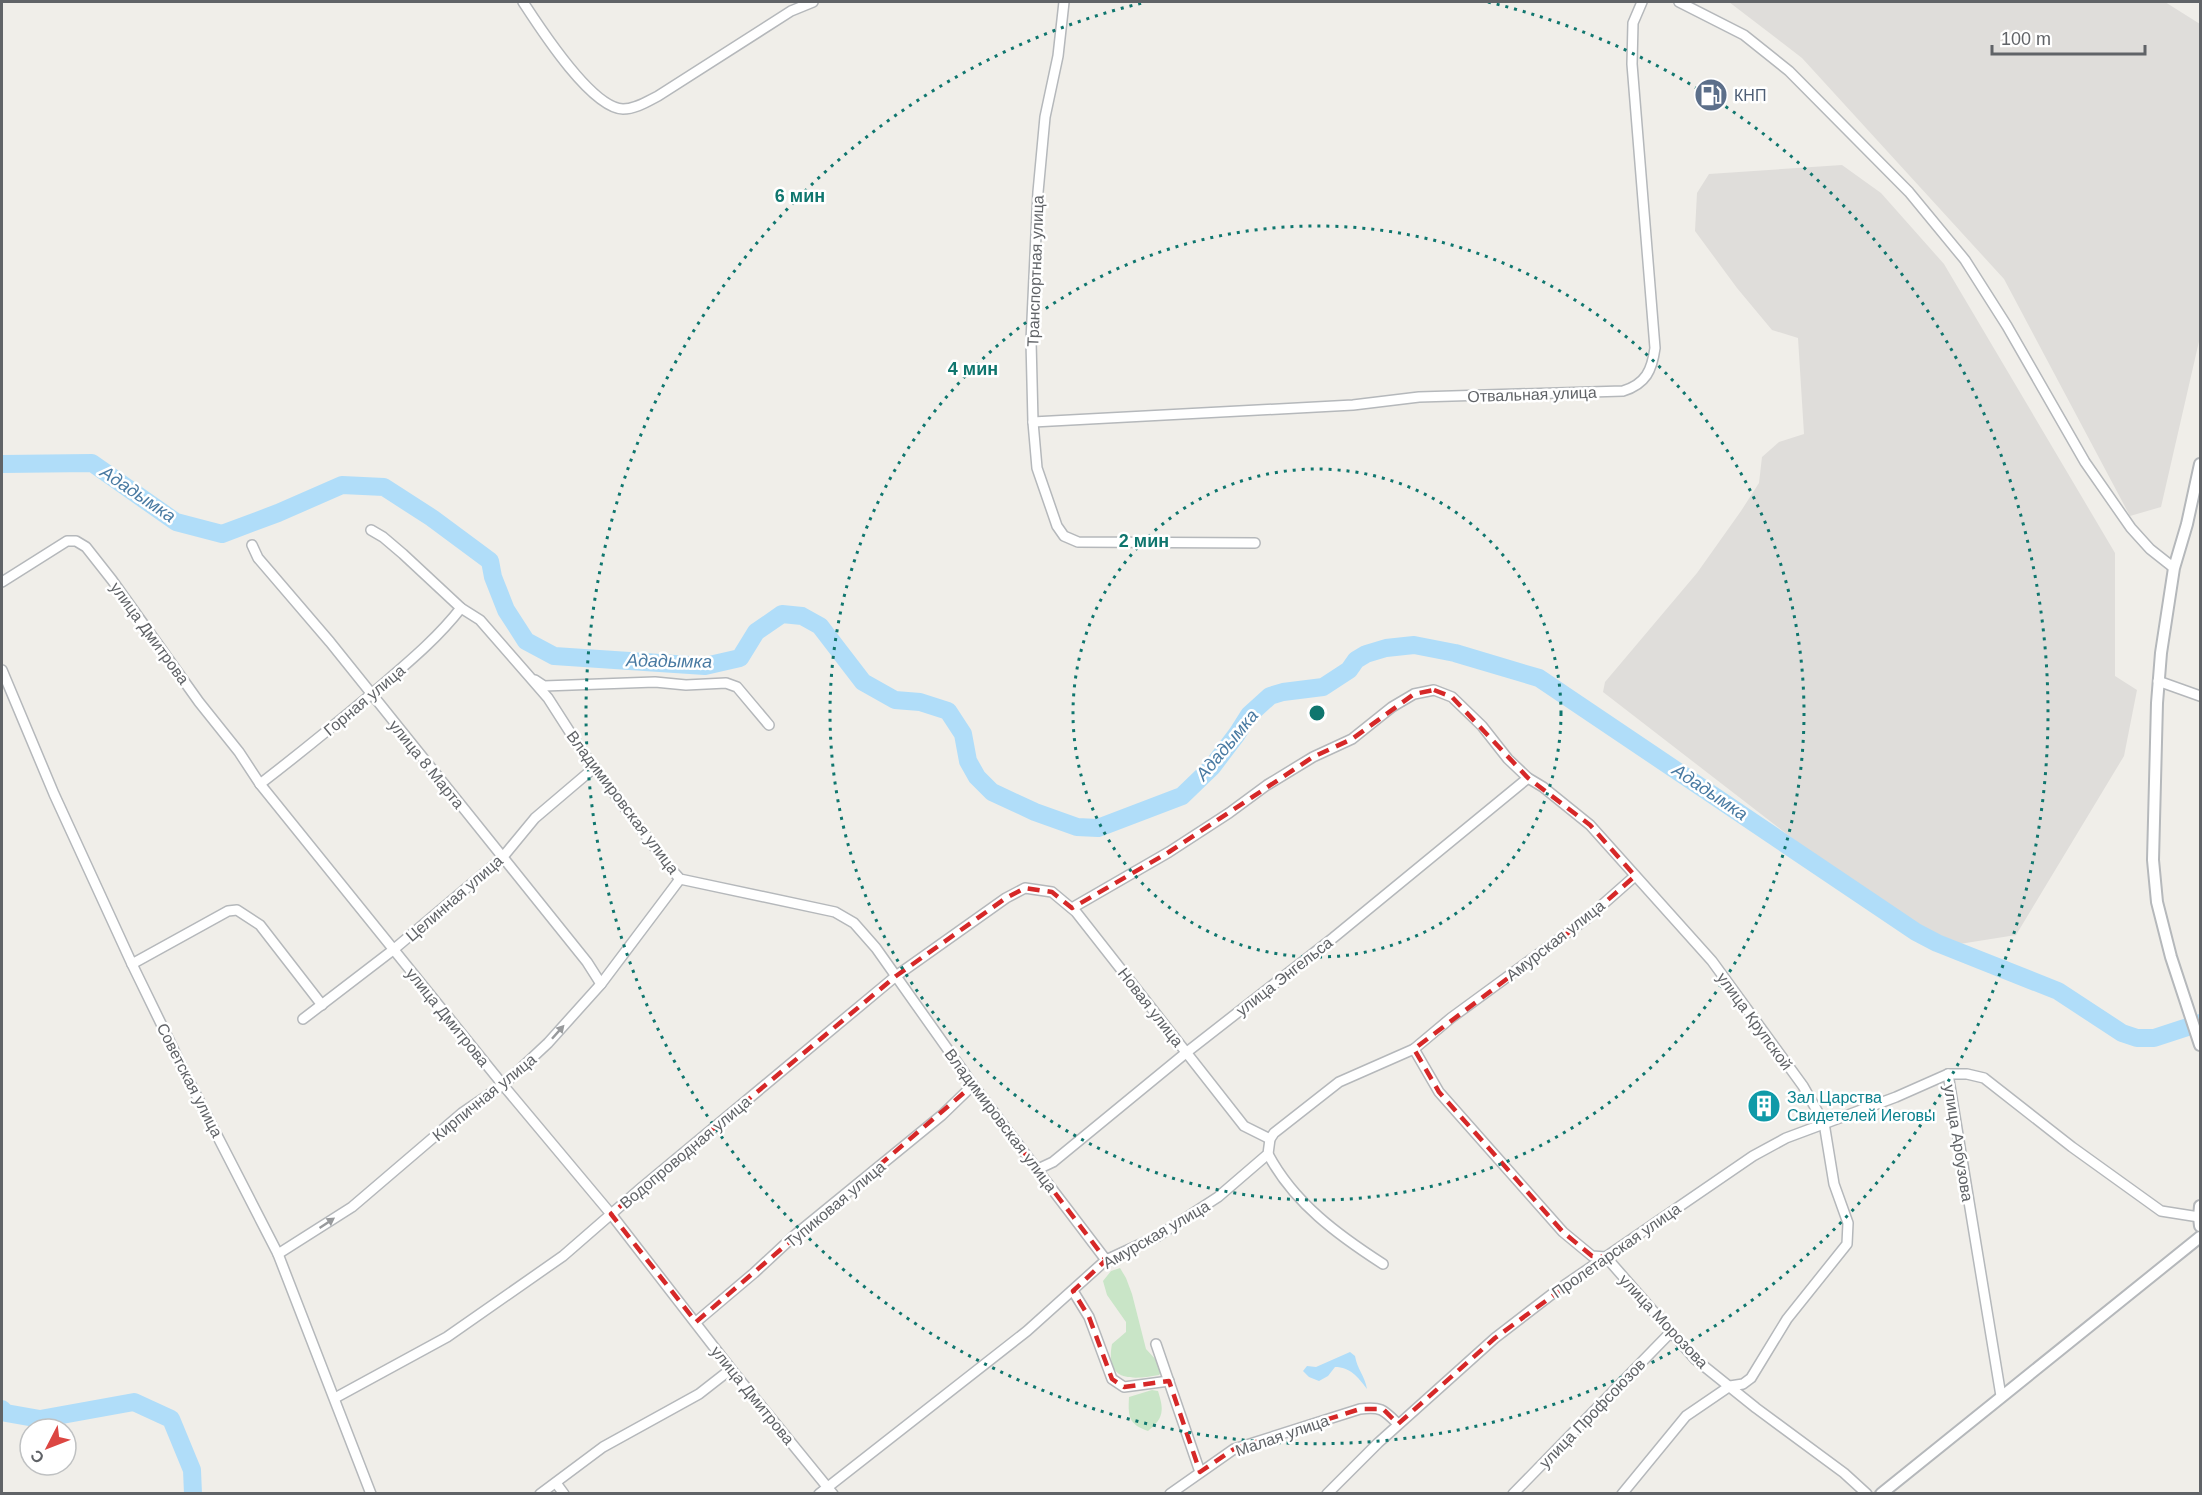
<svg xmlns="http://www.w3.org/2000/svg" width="2202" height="1495" font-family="Arial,sans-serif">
  <rect width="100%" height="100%" fill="#f0eee9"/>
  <!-- industrial -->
  <g fill="#dfddda">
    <path d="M1729,2H2165L2200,24V337L2161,507L2130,516L2004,279L1802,58Z"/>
    <path d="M1842,165L1881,193L1944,264L2115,553V676L2137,690L2124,756L2016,935L1947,946L1885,910L1603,692L1605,682L1697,573L1741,511L1759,483L1762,457L1779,442L1804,434L1798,338L1772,330L1737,288L1695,231L1697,193L1709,174Z"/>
  </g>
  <!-- green -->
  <g fill="#c9e5c7">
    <path d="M1120,1268L1126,1278L1132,1294L1146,1349L1158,1362L1161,1373L1159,1375C1131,1380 1105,1382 1112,1344L1126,1332V1322L1107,1295L1103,1281L1111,1271Z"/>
    <path d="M1152,1390L1158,1391C1164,1410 1164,1418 1148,1431C1128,1424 1128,1416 1129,1397Z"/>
  </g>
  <!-- water -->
  <path fill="#b0ddf9" d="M1350,1352L1355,1356C1357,1369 1365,1376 1367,1389C1358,1377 1350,1367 1335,1367L1328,1376L1319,1381L1309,1377L1303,1371L1307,1366L1316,1367Z"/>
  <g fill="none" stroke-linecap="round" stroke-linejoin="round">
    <!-- river -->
    <g stroke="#b0ddf9" stroke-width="18">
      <path d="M2,464L92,463L176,522L222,534L278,513L342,485L384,487L432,518L490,561L493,577L506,610L526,641L554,656L705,666L740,658L756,632L782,614L802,616L820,626L863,682L895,700L920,702L948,711L963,734L968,761L977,777L992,792L1035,812L1077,827L1098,828L1182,796L1212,767L1237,734L1249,715L1270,696L1283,692L1323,687L1349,670L1356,660L1366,654L1386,648L1414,645L1455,653L1539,678L1916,932L1937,943L2058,991L2122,1033L2137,1038H2154L2200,1023"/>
      <path d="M2,1409L6,1413L40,1419L134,1402L171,1419L192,1470L193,1494"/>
    </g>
    <defs>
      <g id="minor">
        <path d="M523,2C540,28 591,108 623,109C636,109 648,101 658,96L791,11L813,2"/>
        <path d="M1064,2L1058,56L1045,117L1038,192L1031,341L1033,422L1037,468L1057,526L1064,536L1078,542L1255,543"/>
        <path d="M1679,2L1744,35L1789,71L1909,192L1965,260L2007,326L2085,462L2131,528L2150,549L2174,568"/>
        <path d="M1033,422L1353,405L1419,397L1623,391C1646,384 1652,370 1655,348L1632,64L1633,23L1642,2"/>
        <path d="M371,530L383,537L403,554L461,608L480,620L528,675L548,698L582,751L671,869L680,879L835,912L854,923L876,948L973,1085L1106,1260"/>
        <path d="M252,545L258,558L330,642L587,962L601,984"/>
        <path d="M2,582L67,541H76L86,547L112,580L199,702L239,752L260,784L503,1085L611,1214L731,1369L833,1494"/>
        <path d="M2,670L54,794L132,964L185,1073L278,1254L371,1494"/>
        <path d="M535,680L544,686L655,682L686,685L726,683L737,687L769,725"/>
        <path d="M2158,681L2200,696"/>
        <path d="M260,784C299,754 337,723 375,691C405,665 436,640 461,608"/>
        <path d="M1072,908L1169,852L1229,813L1267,785L1313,757L1352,739L1392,707L1414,694L1434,690L1452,697L1482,726L1508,759L1528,778L1543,787L1590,825L1712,961L1803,1086L1824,1123L1834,1184L1848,1223L1847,1244L1787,1319L1751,1378L1743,1384L1730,1386L1686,1416L1622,1494"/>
        <path d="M132,964L228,911L237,910L260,925L322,1005"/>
        <path d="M303,1019L393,950L502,858L535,818L595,767"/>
        <path d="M1414,1049L1439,1092L1563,1232L1592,1256L1606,1257L1695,1359L1756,1408L1844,1473L1867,1494"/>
        <path d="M1948,1074L2001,1396"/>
        <path d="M1268,1154C1294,1203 1338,1235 1383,1264"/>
        <path d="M1038,1169L1053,1162L1187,1052L1333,938L1528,778"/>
        <path d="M278,1254L352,1207L462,1113L503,1085L548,1043L601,984L680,879"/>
        <path d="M1073,1291L1089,1317L1112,1379L1124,1387L1169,1381"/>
        <path d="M696,1322L754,1273L795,1235L942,1115L973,1085"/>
        <path d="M1156,1344L1200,1472"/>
        <path d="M335,1398L447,1337L563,1256L640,1189L896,976L1006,898L1025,888L1052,892L1076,912L1244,1126L1270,1139"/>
        <path d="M556,1483L564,1494"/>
        <path d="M540,1494L603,1447L699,1394L731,1369"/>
        <path d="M819,1494L1027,1331L1106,1260L1158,1236L1218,1197L1268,1154L1270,1139L1274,1133L1339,1082L1414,1049L1451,1018L1585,920L1635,876"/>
        <path d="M1170,1494L1234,1449L1360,1409C1381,1406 1384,1410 1398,1424"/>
        <path d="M1327,1494L1378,1443L1495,1338L1556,1291L1753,1156L1786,1138L1896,1097L1948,1074H1967L1984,1078L2072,1147L2161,1211L2199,1217"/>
        <path d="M1513,1494L1671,1332"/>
      </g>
      <g id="tertiary">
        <path d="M2200,464L2187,524L2174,568L2161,653L2157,703L2153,860L2157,902L2171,957L2200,1045"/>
        <path d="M2200,1206L2199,1217L2200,1226"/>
        <path d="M1881,1494L2200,1237"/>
      </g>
    </defs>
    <!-- minor casing -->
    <use href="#minor" stroke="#b5b8bb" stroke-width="12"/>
    <!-- tertiary casing -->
    <use href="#tertiary" stroke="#b5b8bb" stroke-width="14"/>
    <!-- minor -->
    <use href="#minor" stroke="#fff" stroke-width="9"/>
    <!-- tertiary -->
    <use href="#tertiary" stroke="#fff" stroke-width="10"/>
  </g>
  <!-- one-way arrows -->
  <defs><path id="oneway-solid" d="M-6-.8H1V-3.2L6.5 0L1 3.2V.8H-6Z" transform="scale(1.5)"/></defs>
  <g fill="#989a9c">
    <use href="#oneway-solid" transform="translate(558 1032) rotate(-48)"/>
    <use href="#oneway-solid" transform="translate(327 1223) rotate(-34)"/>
  </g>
  <!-- marked area -->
  <path fill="none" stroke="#d62828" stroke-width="4.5" stroke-dasharray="12 8" stroke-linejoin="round" d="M1434,690L1452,697L1528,778L1590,825L1635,876L1585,920L1414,1049L1439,1092L1563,1232L1592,1256L1606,1257L1495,1338L1398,1424L1383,1409H1360L1234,1449L1200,1472L1169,1381L1124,1387L1112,1379L1089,1317L1073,1291L1106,1260L973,1085L696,1322L611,1214L896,976L1006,898L1025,888L1052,892L1072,908L1169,852L1313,757L1352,739L1414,694Z"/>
  <!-- distance rings -->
  <g fill="none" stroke="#0f766e" stroke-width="3" stroke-dasharray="3 6">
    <circle cx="1317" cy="713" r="244"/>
    <circle cx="1317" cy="713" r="487"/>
    <path d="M1488 2A731 731 0 1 1 1146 2"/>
  </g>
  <!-- icons -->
  <defs>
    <symbol id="fuel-disc" viewBox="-11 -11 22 22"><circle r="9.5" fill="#5c6f8a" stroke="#fff"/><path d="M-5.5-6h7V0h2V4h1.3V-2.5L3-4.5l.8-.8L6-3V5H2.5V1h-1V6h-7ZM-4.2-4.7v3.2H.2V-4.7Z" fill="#fff"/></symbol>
    <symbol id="building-disc" viewBox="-11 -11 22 22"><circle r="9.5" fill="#0f9aa8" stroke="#fff"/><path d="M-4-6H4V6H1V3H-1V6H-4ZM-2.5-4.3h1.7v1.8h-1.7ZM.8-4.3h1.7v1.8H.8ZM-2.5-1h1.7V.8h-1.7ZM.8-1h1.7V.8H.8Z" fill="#fff"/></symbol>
  </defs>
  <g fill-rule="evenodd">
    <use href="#fuel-disc" x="1692" y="76" width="38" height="38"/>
    <use href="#building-disc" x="1745" y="1087" width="38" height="38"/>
  </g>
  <g text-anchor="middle" stroke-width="5" stroke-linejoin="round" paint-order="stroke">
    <!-- service labels -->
    <g font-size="16" fill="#4e5e75" stroke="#fff" text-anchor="start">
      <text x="1734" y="101">КНП</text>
    </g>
    <!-- street labels -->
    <g font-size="16" fill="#606367" stroke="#fff">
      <text transform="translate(1035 271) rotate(-88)" y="6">Транспортная улица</text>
      <text transform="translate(1532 394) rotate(-2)" y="6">Отвальная улица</text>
      <text transform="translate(150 633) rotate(54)" y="6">улица Дмитрова</text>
      <text transform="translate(364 700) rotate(-40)" y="6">Горная улица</text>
      <text transform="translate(427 764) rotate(51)" y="6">улица 8 Марта</text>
      <text transform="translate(623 802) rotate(53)" y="6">Владимировская улица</text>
      <text transform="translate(454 898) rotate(-41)" y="6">Целинная улица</text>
      <text transform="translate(1555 940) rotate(-38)" y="6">Амурская улица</text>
      <text transform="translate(1284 976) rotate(-38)" y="6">улица Энгельса</text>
      <text transform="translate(1151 1007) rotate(52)" y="6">Новая улица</text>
      <text transform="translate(448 1017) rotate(51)" y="6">улица Дмитрова</text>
      <text transform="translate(1755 1021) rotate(54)" y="6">улица Крупской</text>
      <text transform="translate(190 1080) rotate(63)" y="6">Советская улица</text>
      <text transform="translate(484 1097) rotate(-39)" y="6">Кирпичная улица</text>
      <text transform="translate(1001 1120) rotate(53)" y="6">Владимировская улица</text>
      <text transform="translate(1959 1143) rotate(81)" y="6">улица Арбузова</text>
      <text transform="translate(685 1152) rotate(-40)" y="6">Водопроводная улица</text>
      <text transform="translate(835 1204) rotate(-40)" y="6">Тупиковая улица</text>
      <text transform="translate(1156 1234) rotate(-30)" y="6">Амурская улица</text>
      <text transform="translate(1616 1250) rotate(-35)" y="6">Пролетарская улица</text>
      <text transform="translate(1664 1321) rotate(47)" y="6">улица Морозова</text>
      <text transform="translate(753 1395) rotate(51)" y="6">улица Дмитрова</text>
      <text transform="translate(1592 1413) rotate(-46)" y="6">улица Профсоюзов</text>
      <text transform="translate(1282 1435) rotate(-19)" y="6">Малая улица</text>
    </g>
    <!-- culture labels -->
    <g font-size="16" fill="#0d838f" stroke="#fff" text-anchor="start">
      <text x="1787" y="1103">Зал Царства<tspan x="1787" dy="18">Свидетелей Иеговы</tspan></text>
    </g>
    <!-- water labels -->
    <g font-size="18" font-style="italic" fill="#497aa2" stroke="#fff">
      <text transform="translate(138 494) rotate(34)" y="6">Ададымка</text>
      <text transform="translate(669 661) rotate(1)" y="6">Ададымка</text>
      <text transform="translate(1227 745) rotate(-50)" y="6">Ададымка</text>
      <text transform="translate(1710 792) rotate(34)" y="6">Ададымка</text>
    </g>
  </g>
  <circle cx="1317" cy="713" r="9" fill="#0f766e" stroke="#fff" stroke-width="3"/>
  <g font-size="18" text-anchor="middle" font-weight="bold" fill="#0f766e" stroke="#fff" stroke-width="5" stroke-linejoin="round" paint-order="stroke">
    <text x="800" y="202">6 мин</text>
    <text x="973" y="375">4 мин</text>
    <text x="1144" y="547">2 мин</text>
  </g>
  <!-- border -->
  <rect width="2202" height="1495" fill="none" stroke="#606367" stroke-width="6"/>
  <!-- north arrow -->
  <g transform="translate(48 1447) rotate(228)"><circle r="28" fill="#ffffff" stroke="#bfc1c2" stroke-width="1.5"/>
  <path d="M0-4.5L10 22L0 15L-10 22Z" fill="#dc4642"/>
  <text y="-9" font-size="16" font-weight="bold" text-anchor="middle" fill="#606367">С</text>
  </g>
  <!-- scale -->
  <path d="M1992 45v9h153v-9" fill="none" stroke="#606367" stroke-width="3"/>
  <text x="2001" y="45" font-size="18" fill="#606367" stroke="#ffffff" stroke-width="4.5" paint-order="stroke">100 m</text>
</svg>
